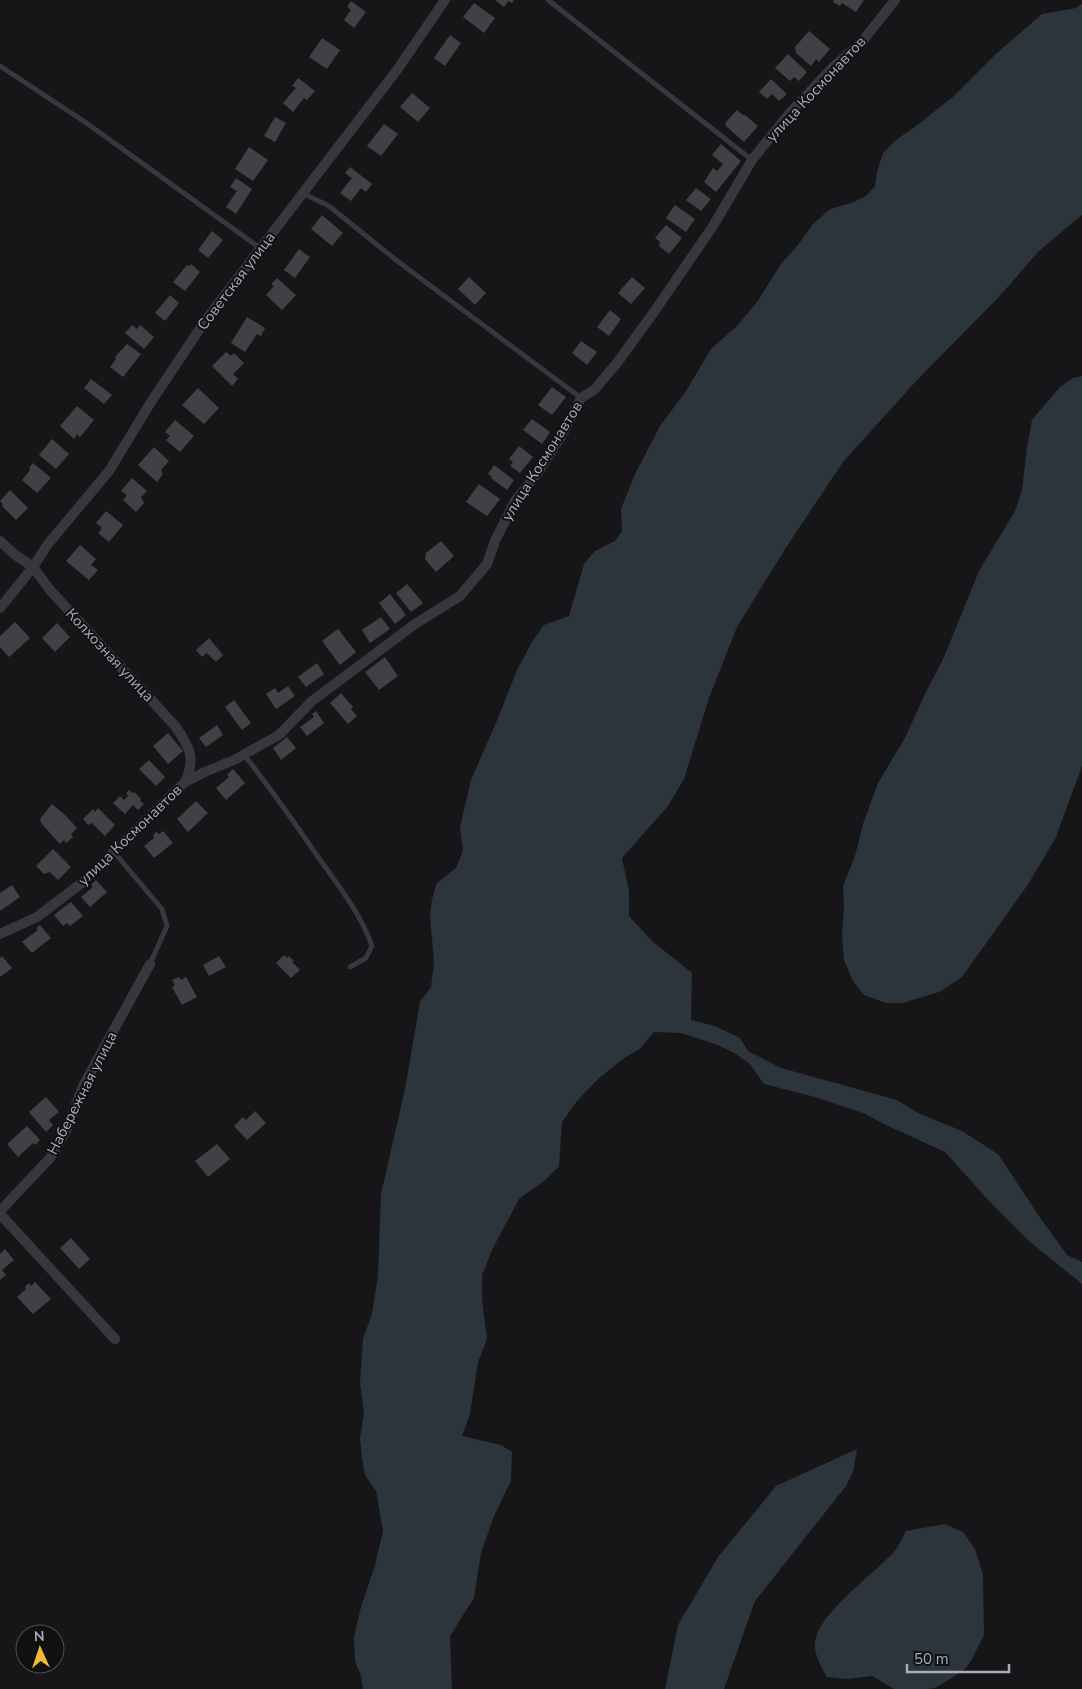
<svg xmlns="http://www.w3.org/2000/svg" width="1082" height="1689" font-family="'Nunito Sans',sans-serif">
  <rect width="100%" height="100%" fill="#161618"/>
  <!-- water -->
  <g fill="#2c343c">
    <path d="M1082,4V215L1039,251L997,299L918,379L843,462L787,546L737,627L709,698L684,779L668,806L622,858L629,891V916L652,941L692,973L691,1020L715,1026L740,1038L748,1051L781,1068L897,1100L918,1113L962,1131L998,1154L1039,1216L1067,1255L1082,1262V1284L1029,1241L991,1203L945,1152L886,1125L863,1113L815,1097L764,1084L750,1064L736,1054L718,1045L681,1033L654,1032L640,1049L624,1058L598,1079L577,1101L562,1122L559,1166L544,1181L519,1199L493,1248L482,1275V1300L487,1339L478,1362L470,1414L462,1436L501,1445L512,1452L511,1481L494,1516L481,1553L474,1598L450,1636L452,1689H363L361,1676L355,1661L354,1637L361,1607L375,1565L383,1531L376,1491L365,1475L362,1458L360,1438L364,1413L360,1383L363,1339L372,1314L378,1276L381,1194L405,1089L420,1002L431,987L434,962L430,916L432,899L437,883L456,868L463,851L460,827L471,780L498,718L517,670L532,642L544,625L569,616L584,564L595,551L615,541L622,531L621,509L635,474L660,426L686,391L711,349L737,326L757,302L781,264L798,245L812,225L830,209L854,202L866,196L875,186L877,172L883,153L896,140L916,126L954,96L997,53L1042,14L1076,8Z"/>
    <path d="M1082,376V766L1056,837L1029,883L962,977L939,992L903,1003H886L864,995L853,981L844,960L842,935L844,907L843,886L855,856L863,824L878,783L905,738L924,696L944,657L979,571L1015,511L1022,490L1027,447L1032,420L1060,387L1073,378Z"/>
    <path d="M857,1449L853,1472L846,1486L755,1601L724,1689H665L678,1625L718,1557L776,1486Z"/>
    <path d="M945,1524L963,1532L975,1549L983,1575L984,1635L971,1661L963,1671L935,1688L927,1689H894L872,1676L847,1679L827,1677C820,1665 812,1651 816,1637C824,1610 872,1575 892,1554C898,1548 902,1539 906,1531Z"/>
  </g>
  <!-- building -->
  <g fill="#404145">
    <path d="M495,0H514L512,3L508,1L504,7Z"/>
    <path d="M834,0H864L856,12L842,3L840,6L833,2Z"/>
    <path d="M351,1L366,12L354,28L344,20L351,10L347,7Z"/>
    <path d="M474,3L495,18L484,33L463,17Z"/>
    <path d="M809,31L830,49L819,62L816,59L811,66L796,53L795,47Z"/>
    <path d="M450,35L461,43L445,66L434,58Z"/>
    <path d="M322,38L340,50L327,69L309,57Z"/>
    <path d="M788,54L807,72L799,81L794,77L790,81L775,68Z"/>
    <path d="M298,78L315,91L307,100L304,98L293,112L283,103L296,88L292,86Z"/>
    <path d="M771,79L787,94L779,101L772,94L767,99L759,92Z"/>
    <path d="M412,93L430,108L418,122L400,107Z"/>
    <path d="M737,110L743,115H745L758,126L744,142L726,126L725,123Z"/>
    <path d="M275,117L286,123L275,142L264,136Z"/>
    <path d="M384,124L398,134L381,156L367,146Z"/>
    <path d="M721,144L741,161L716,192L704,182L713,168L717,171L723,164L712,155Z"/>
    <path d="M249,147L268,160L253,181L235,169Z"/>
    <path d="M350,167L372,184L366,192L361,188L351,201L340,193L352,178L345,173Z"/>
    <path d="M236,178L252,189L236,214L226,207L237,191L230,187Z"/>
    <path d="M696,188L711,199L701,211L686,200Z"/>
    <path d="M675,205L695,219L686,232L666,218Z"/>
    <path d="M322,215L343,233L332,246L311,229Z"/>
    <path d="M666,225L682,238L669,254L659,246L660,242L655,238Z"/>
    <path d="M212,231L223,240L208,258L198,250Z"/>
    <path d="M299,249L310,257L295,278L284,270Z"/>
    <path d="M191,264L200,272L185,291L173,282L187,265L189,266Z"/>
    <path d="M469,277L486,293L475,305L458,289Z"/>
    <path d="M632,277L645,288L631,304L618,293Z"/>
    <path d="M277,278L296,295L282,310L266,295L274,286L271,284Z"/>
    <path d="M170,295L179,303L165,321L155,313Z"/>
    <path d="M610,310L621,319L609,336L597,327Z"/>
    <path d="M247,317L265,328L261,336L257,334L245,352L231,343Z"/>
    <path d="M132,325L137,329L140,325L154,337L144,349L125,333Z"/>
    <path d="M581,341L597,352L587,365L572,353Z"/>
    <path d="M127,344L141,354L123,377L110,367L116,359L115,357Z"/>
    <path d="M226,352L231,356L234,353L244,363L233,374L238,379L232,386L212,366Z"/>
    <path d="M91,379L112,395L104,404L84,388Z"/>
    <path d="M552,387L566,397L552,415L538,405Z"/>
    <path d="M198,388L219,408L204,424L182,405Z"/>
    <path d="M77,406L94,420L80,437L77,434L74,439L60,426Z"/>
    <path d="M532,419L550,432L542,444L523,430Z"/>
    <path d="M175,420L194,436L180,452L166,440L170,436L165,432Z"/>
    <path d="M52,439L69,454L56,469L39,455Z"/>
    <path d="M519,446L533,457L520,473L510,466L513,462L509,459Z"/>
    <path d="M154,447L169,461L161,470L163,474L157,482L138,465Z"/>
    <path d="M33,463L51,478L37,493L22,480L30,470L29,468Z"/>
    <path d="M494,465L514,480L507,490L492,479L491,476L488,474Z"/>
    <path d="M132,478L147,491L141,497L144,503L136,512L123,500L127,495L121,491Z"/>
    <path d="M479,484L500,499L487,516L466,502Z"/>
    <path d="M10,490L28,508L16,520L2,506L3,504L0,501Z"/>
    <path d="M106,511L123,525L109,542L98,533L102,528L96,523Z"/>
    <path d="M441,541L454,556L436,572L425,559L426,553Z"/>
    <path d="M80,545L96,559L91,565L98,570L89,580L66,561Z"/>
    <path d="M407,584L423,603L411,612L396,593Z"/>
    <path d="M390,594L406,615L395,624L379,603Z"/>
    <path d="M381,617L390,629L370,643L362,630Z"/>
    <path d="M15,622L30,638L9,657L0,647V636Z"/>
    <path d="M57,623L70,637L55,652L42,638Z"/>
    <path d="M338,629L356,652L340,665L322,641Z"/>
    <path d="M209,638L223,655L216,662L207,653L202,657L196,650Z"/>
    <path d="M385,657L398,676L379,690L365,672Z"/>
    <path d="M317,663L324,674L306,687L298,677Z"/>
    <path d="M288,686L295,696L276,709L266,694L275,688L278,693Z"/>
    <path d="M341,693L353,707L351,709L357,716L348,724L330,703Z"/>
    <path d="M234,700L251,723L242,730L225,707Z"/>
    <path d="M316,711L324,723L307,736L300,727L314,717L312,714Z"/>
    <path d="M217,725L223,735L206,747L199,738Z"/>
    <path d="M168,733L183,751L168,764L153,746Z"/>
    <path d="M287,737L296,748L281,760L273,748Z"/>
    <path d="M149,760L165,777L156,786L139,769Z"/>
    <path d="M233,769L245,783L226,800L216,788L229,777L227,775Z"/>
    <path d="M129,790L132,793L134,792L141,799L140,801L144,804L138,810L133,805L125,814L113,803L120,796L124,800L128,796L126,793Z"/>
    <path d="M196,801L208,813L188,832L177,819Z"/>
    <path d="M52,804L66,816L77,828L71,834L73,837L66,843L64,840L60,844L41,823L40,819Z"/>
    <path d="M98,808L115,825L105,836L92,823L88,825L83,819L93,809L95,812Z"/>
    <path d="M163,831L173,843L154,858L144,846L154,838L153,835L156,832L159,834Z"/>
    <path d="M53,849L71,867L58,880L50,872L44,874L36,866Z"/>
    <path d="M96,880L107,892L90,907L81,897L93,887L91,885Z"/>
    <path d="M12,885L20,897L0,911V893Z"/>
    <path d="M71,902L83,916L70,926L67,923L63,926L54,915Z"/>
    <path d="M40,925L51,938L32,953L22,942L38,930L36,928Z"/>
    <path d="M284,955L287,958L289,956L294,961L292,962L300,970L291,978L276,963Z"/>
    <path d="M2,956L12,968L0,977V958Z"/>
    <path d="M219,956L226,967L209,976L203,965Z"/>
    <path d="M179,977L181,980L186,977L197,997L182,1005L172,987L175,985L172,980Z"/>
    <path d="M46,1097L59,1112L49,1120L53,1125L46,1132L29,1112Z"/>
    <path d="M255,1111L266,1123L247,1140L234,1126L243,1117L246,1120Z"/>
    <path d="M27,1126L40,1140L35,1145L33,1143L18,1157L7,1144Z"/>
    <path d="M217,1144L230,1159L208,1177L195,1161Z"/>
    <path d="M71,1238L90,1259L79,1269L60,1248Z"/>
    <path d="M5,1249L14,1260L2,1270L6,1275L0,1280V1254Z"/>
    <path d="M35,1282L51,1299L33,1314L17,1297L26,1289L25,1287L29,1283L31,1286Z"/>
  </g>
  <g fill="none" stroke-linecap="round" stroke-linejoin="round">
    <!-- lane -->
    <g stroke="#37373d" stroke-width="5">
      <path d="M548,0L752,160"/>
      <path d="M0,66L85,122L260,248"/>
      <path d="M302,193L329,206L396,260L581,398"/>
      <path d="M244,755C270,787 293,821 316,854C337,884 360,912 372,946L366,958L350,967"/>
      <path d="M114,852L162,909L167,926L150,964"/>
    </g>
    <!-- street -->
    <g stroke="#37373d" stroke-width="10">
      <path d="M0,541L14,554L33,567L50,590L175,726C190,747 196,758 185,782"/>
      <path d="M0,608L33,567L48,544L109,471L151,402L205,321L397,70L445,0"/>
      <path d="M0,934L37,917L83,882L185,782L205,772L234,760L279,735L312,701L415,624L460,596L487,564L495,541L515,501L537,474L563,433L581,398L594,390L617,363L654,312L713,226L752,160L789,114L833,67L861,43L895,0"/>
      <path d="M0,1211L50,1158L67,1129L83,1086L150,964"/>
      <path d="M0,1214L115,1339"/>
    </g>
  </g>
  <g text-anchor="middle" stroke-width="4" stroke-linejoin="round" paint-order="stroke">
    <!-- street labels -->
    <g font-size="15" fill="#a8acb8" stroke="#111113">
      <text transform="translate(816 89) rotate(-47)" y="5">улица Космонавтов</text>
      <text transform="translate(236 281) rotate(-53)" y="5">Советская улица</text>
      <text transform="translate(542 461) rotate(-58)" y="5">улица Космонавтов</text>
      <text transform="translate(110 655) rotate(47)" y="5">Колхозная улица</text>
      <text transform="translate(130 835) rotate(-44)" y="5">улица Космонавтов</text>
      <text transform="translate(82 1093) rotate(-63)" y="5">Набережная улица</text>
    </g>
  </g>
  <!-- north arrow -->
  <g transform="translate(40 1649) rotate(357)"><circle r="24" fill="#111113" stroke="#4d4f55"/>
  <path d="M0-4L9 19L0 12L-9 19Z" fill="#f1ba35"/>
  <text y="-8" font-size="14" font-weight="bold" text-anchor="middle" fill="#a8acb8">N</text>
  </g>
  <!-- scale -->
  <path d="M907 1664v8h102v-8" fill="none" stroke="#a8acb8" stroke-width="2.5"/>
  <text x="914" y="1664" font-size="15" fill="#a8acb8" stroke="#111113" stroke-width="4" paint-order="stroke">50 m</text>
</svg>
